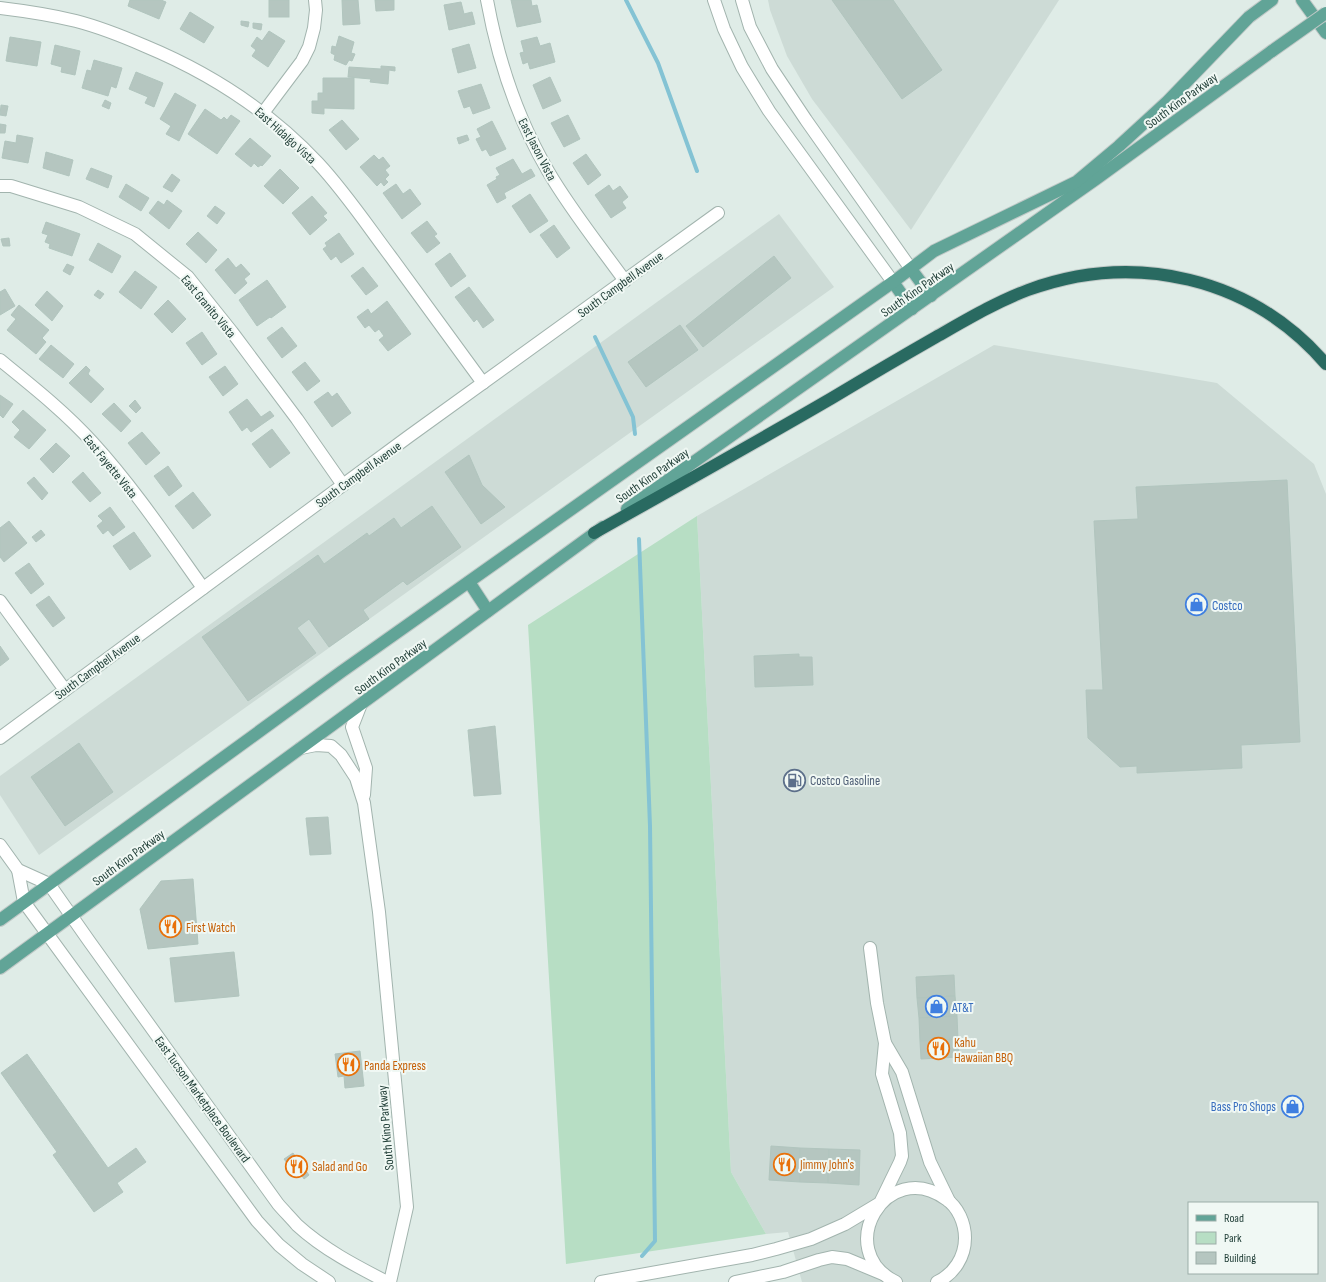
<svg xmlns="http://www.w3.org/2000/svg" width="1326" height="1282" font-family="'Sofia Sans Condensed',sans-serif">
  <rect width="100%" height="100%" fill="#dfece7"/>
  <!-- built -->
  <g fill="#cddbd6" fill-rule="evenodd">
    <path d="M768,0H1059L911,230L812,99L787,56L770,10Z"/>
    <path d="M779,214L834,287L39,855L0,795V776Z"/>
    <path d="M994,345L1217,383L1314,464L1326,494V1282H802L788,1232L766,1234L731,1172L697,516ZM1189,1203H1317V1273H1189Z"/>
  </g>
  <!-- green -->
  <path fill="#b7dec4" d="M697,516L731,1172L766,1234L566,1264L528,625Z"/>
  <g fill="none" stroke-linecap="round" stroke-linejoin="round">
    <!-- stream -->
    <g stroke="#84c3d4" stroke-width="4">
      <path d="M626,0L658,63L697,171"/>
      <path d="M595,337L633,417L635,434"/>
      <path d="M639,539L650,826L655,1241L642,1256"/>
    </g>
  </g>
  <!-- building -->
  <g fill="#b5c6c0" stroke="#b1c5be">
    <path d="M130,0H161L166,2L159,19L128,6Z"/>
    <rect x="269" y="0" width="20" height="17"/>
    <path d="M342,0H358L360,24L343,25Z"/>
    <path d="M375,0H394V10L376,11Z"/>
    <path d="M511,0H531L532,6L537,5L541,22L517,27Z"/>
    <path d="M832,0H893L942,70L902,99Z"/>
    <path d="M461,2L464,14L472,12L475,24L449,30L444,5Z"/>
    <path d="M190,12L214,27L204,43L180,29Z"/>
    <path d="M241,21L249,22L248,27L241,25Z"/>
    <path d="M253,23L262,24L261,30L253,28Z"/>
    <path d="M269,31L285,41L268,67L252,56L256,50L251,46L257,37L262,41Z"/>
    <path d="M339,36L354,42L351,53L355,54L352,61L349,60L346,65L334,60L335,55L331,53L332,46L336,47Z"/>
    <path d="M10,37L41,42L37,66L6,61Z"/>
    <path d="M537,37L540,46L550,43L555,62L530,69L528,62L523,64L520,53L524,52L521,41Z"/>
    <path d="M469,44L476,68L458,73L452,49Z"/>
    <path d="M55,45L80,51L75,75L61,72L62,67L51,64Z"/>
    <path d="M94,60L122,68L116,88L111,86L108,96L82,88L87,70L91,71Z"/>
    <path d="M381,66L395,67V71L389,70L388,84L370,82L371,79L348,77L349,67L381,69Z"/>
    <path d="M136,72L163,83L154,107L145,103L148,97L129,89Z"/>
    <path d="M550,77L561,101L543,109L533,85Z"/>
    <path d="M323,78H354V109L324,108V114L312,113V101H318V93H323Z"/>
    <path d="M481,84L490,108L473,114L470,106L464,108L458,91Z"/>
    <path d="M175,93L196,105L179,141L166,134L171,126L160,119Z"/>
    <path d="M105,100L111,103L109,109L102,106Z"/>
    <path d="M1,105L8,106L6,116L0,115Z"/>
    <path d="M205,109L221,120L224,117L227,120L231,115L240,121L217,154L188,134Z"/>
    <path d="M568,115L580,139L564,147L551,123Z"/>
    <path d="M342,120L359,139L346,150L329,130Z"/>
    <path d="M492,121L506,149L490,156L486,149L482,151L476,139L481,137L477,129Z"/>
    <path d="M0,124L6,125L5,133H0Z"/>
    <path d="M17,135L33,138L28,163L2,158L5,141L16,143Z"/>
    <path d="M467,135L469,140L459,144L457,138Z"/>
    <path d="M250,138L271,156L262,166L261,165L258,167L254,163L251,167L235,154Z"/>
    <path d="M46,152L73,160L69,176L43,168Z"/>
    <path d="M586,154L601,175L588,185L573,163Z"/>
    <path d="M374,155L379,160L383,157L390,166L385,170L389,175L385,179L388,182L384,186L381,182L377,186L360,167Z"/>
    <path d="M513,159L522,174L531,169L535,176L504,193L506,198L497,203L487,185L497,179L496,177L500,175L496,168Z"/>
    <path d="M91,168L112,176L108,188L86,179Z"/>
    <path d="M280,169L299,188L283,204L264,186Z"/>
    <path d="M172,174L180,180L172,192L163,187Z"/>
    <path d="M126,184L149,198L141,211L119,197Z"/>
    <path d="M396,184L403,194L410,189L421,204L402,219L383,193Z"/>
    <path d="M609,185L613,191L620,186L628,197L622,202L626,208L611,218L595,195Z"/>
    <path d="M530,194L548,221L530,233L512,206Z"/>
    <path d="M312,196L327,213L323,216L327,220L310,235L292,213Z"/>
    <path d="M167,200L182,211L169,229L149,213L158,201L164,205Z"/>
    <path d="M215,206L225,213L217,224L207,216Z"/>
    <path d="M427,221L437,234L434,236L440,243L427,253L411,233Z"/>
    <path d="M46,222L80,234L72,256L49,248L50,244L45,242L48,235L42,233Z"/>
    <path d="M554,225L570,248L557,258L540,235Z"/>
    <path d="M198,232L217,250L206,263L186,244Z"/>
    <path d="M339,233L354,254L341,263L336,256L331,260L323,249L327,246L325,243Z"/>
    <path d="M9,238L10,246H3L1,239Z"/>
    <path d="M98,243L121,256L112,273L89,260Z"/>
    <path d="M450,253L466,276L451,287L435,264Z"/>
    <path d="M774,256L791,278L703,347L686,326Z"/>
    <path d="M228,258L236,268L241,264L250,274L244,279L247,283L235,294L215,270Z"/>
    <path d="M67,264L74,267L70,275L63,271Z"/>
    <path d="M363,267L378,286L366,295L351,276Z"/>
    <path d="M135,271L157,287L141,309L119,292Z"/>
    <path d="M267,280L286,307L271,318L270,317L257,326L239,300Z"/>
    <path d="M469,287L494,320L483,328L477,319L474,322L455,297Z"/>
    <path d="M5,289L15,306L0,315V292Z"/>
    <path d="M98,290L104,294L100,299L94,295Z"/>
    <path d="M47,291L63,306L52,321L35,305Z"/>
    <path d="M168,300L186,319L172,333L154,314Z"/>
    <path d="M387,301L411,334L388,351L379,340L384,336L379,329L375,332L369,325L365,328L357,317L368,309L371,314Z"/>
    <path d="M19,305L49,330L42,338L46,342L36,354L7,330L16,319L11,315Z"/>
    <path d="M680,325L698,350L646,387L628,362Z"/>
    <path d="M282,327L297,346L282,358L267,338Z"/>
    <path d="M202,332L217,354L202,365L186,343Z"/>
    <path d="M51,345L74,364L63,378L39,359Z"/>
    <path d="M305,362L320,381L307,391L292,372Z"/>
    <path d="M86,366L90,370L88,374L104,389L91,403L69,383Z"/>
    <path d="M225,366L238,384L223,396L209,377Z"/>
    <path d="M328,392L332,397L337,393L351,413L332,427L314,402Z"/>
    <path d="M0,395L13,404L3,418L0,415Z"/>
    <path d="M247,399L261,417L270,411L274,416L251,432L247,427L242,431L229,412Z"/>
    <path d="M135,400L141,408L136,413L129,406Z"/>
    <path d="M114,403L131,421L121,432L102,414Z"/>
    <path d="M23,410L46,430L29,449L14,437L20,430L12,422Z"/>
    <path d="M272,429L290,453L270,468L252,444Z"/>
    <path d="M142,432L160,453L146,465L128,443Z"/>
    <path d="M56,443L70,456L53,473L40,459Z"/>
    <path d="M469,455L482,485L505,507L481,524L445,472Z"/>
    <path d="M168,466L182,486L169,496L154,476Z"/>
    <path d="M83,472L101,493L90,502L72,482Z"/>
    <path d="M34,477L48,493L42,500L27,483Z"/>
    <path d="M1287,480L1300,742L1241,745L1242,768L1137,773V766L1120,767L1088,738L1086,690H1103L1094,521L1138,519L1136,487Z"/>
    <path d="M193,492L211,515L193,529L175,506Z"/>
    <path d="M432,506L461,547L407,585L403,581L363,610L369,619L329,647L309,619L297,628L316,653L248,701L202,637L318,555L324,564L367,533L369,536L394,518L401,528Z"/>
    <path d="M110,507L125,527L113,536L108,530L103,534L97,526L103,521L98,516Z"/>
    <path d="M9,521L27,543L4,562L0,557V528Z"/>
    <path d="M41,530L45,535L36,542L32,537Z"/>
    <path d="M134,532L151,556L130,570L113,546Z"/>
    <path d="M29,563L44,584L31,594L15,573Z"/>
    <path d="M49,596L65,618L53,627L36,605Z"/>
    <path d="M0,646L9,659L0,666Z"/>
    <path d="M799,654V657H812L813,685L755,687L754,656Z"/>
    <path d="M495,726L501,794L474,796L468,730Z"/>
    <path d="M79,743L113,792L65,826L31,777Z"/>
    <path d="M328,817L331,854L310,855L306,818Z"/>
    <path d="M193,879L198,944L148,949L140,909L161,881Z"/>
    <path d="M234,952L239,996L175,1002L170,958Z"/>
    <path d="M954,975L955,996L917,998L916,977Z"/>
    <path d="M955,996L957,1016L919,1018L917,998Z"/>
    <path d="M957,1016L958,1039L920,1041L919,1018Z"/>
    <path d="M958,1039L959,1057L921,1059L920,1041Z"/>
    <path d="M360,1051L364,1086L345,1088L344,1076L338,1077L335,1054Z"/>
    <path d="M27,1054L108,1168L136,1148L146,1162L117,1183L123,1192L94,1212L53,1155L57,1152L1,1073Z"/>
    <path d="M771,1146L800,1148V1182L769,1180Z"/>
    <path d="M800,1148L829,1149L828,1183L800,1182Z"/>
    <path d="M829,1149L860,1150L859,1185L828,1183Z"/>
    <path d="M293,1153L309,1175L304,1179L301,1174L297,1177L284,1159Z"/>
  </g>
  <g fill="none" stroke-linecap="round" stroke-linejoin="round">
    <defs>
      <g id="street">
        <path d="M487,0C498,60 517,118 548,171C570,209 599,245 625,281"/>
        <path d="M714,0L724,29L742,67L769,111L893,282"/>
        <path d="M742,0L750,27L772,69L806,120L911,269"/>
        <path d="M0,8C25,11 51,15 76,21C99,27 122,36 145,46C210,73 269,111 318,163C345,192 367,225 391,257C422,299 452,341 483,383"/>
        <path d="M263,113L302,61L309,47L314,28L316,10L315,0"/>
        <path d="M0,186H11L79,207L135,234L188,277L232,332L297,419L343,485"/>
        <path d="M0,360C32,386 65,412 93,443C134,488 168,539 203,588"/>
        <path d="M0,601L65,690"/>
        <path d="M361,704L352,727L366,768L364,795"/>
        <path d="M0,738L408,437L718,213"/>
        <path d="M301,748L316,745L331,746L341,755L356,778L364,803L379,912L407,1207L390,1282"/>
        <path d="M0,845L18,870L49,884L89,941L278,1204C284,1211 291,1218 297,1225C323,1249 356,1266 387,1282"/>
        <path d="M18,870L24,902L257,1221L279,1245L302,1264L329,1282"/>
        <path d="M885,1043L902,1072L930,1162L949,1201"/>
        <path d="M601,1282L752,1255L776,1249L811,1239L845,1224L880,1203L900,1162L902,1156L900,1133L882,1074L885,1043L877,1003L870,948"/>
        <path d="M735,1282L783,1272L819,1260L832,1257L847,1259L883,1274"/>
        <path d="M896,1282C832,1251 886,1156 946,1199C958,1207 965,1223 965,1238C965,1257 954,1274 937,1282"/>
      </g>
      <g id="primary">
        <path d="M1302,0L1326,33"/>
        <path d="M911,269L931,296"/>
        <path d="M893,282L912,309"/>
        <path d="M627,509L1096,179L1272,51"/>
        <path d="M469,582L488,611"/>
        <path d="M0,920L341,672L893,282L934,251L1076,182L1119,146L1167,102L1249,17L1272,0"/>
        <path d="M0,968L603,527"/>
      </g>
      <path id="highway" d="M594,533C674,488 753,444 832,398C867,377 901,357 936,337C966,320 996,302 1028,290C1135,251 1251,277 1326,364"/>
    </defs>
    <!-- street casing -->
    <use href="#street" stroke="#a2b4ae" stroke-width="14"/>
    <!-- primary casing -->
    <use href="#primary" stroke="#c0c9c7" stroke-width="14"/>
    <!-- highway casing -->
    <use href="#highway" stroke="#c0c9c7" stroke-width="14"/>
    <!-- street -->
    <use href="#street" stroke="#fff" stroke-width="12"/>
    <!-- primary -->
    <use href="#primary" stroke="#61a497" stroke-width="12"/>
    <!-- highway -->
    <use href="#highway" stroke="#296a61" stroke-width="12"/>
    <defs>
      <path id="primary-bridge" d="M1272,51L1326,13"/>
    </defs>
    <!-- primary-bridge casing -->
    <use href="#primary-bridge" stroke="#c0c9c7" stroke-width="14" stroke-linecap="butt"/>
    <!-- primary-bridge -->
    <use href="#primary-bridge" stroke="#61a497" stroke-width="12"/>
  </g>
  <!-- icons -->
  <defs>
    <symbol id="shop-ring" viewBox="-11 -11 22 22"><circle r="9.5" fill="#f0f8f4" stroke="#3f7fe0" stroke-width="1.5"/><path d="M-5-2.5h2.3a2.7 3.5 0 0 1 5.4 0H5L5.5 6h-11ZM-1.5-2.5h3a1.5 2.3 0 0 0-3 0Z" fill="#3f7fe0"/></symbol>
    <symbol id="fuel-ring" viewBox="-11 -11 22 22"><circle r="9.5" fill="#f0f8f4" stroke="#5c6f8a" stroke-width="1.5"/><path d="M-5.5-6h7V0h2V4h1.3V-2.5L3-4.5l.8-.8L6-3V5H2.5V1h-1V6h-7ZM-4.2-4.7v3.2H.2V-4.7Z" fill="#5c6f8a"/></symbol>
    <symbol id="restaurant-ring" viewBox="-11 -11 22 22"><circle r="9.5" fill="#f0f8f4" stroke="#e8710a" stroke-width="1.5"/><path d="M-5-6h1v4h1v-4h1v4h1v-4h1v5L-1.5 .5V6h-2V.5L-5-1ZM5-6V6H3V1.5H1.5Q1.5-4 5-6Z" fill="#e8710a"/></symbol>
  </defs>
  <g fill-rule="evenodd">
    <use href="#shop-ring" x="1184" y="592" width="25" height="25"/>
    <use href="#fuel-ring" x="782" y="768" width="25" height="25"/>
    <use href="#restaurant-ring" x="158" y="914" width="25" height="25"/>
    <use href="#shop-ring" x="924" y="994" width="25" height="25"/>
    <use href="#restaurant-ring" x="926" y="1036" width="25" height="25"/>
    <use href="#restaurant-ring" x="336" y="1052" width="25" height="25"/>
    <use href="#shop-ring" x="1280" y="1094" width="25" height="25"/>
    <use href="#restaurant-ring" x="772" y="1152" width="25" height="25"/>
    <use href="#restaurant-ring" x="284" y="1154" width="25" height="25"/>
  </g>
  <g text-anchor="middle" stroke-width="4" stroke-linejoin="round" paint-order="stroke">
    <!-- street labels -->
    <g font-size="13" fill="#1f3d36" stroke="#f0f8f4">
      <text transform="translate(1181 100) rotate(-36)" y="5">South Kino Parkway</text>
      <text transform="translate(286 135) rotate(42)" y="5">East Hidalgo Vista</text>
      <text transform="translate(538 149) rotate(63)" y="5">East Jason Vista</text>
      <text transform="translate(620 284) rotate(-36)" y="5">South Campbell Avenue</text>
      <text transform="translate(917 289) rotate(-35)" y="5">South Kino Parkway</text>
      <text transform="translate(209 306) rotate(50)" y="5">East Granito Vista</text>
      <text transform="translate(111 466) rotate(51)" y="5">East Fayette Vista</text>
      <text transform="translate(358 474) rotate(-36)" y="5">South Campbell Avenue</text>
      <text transform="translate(652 475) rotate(-35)" y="5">South Kino Parkway</text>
      <text transform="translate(97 666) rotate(-36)" y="5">South Campbell Avenue</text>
      <text transform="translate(390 666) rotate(-36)" y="5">South Kino Parkway</text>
      <text transform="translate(128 857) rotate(-36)" y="5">South Kino Parkway</text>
      <text transform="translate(203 1099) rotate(54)" y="5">East Tucson Marketplace Boulevard</text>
      <text transform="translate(385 1128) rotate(-95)" y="5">South Kino Parkway</text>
    </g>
    <!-- shop labels -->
    <g font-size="13" fill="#366cbe" stroke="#f0f8f4" text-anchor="start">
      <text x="1212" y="610">Costco</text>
      <text x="952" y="1012">AT&amp;T</text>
      <text x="1276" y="1111" text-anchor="end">Bass Pro Shops</text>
    </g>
    <!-- service labels -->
    <g font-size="13" fill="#4e5e75" stroke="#f0f8f4" text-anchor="start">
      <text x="810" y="785">Costco Gasoline</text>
    </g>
    <!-- food labels -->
    <g font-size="13" fill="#c56008" stroke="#f0f8f4" text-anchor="start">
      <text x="186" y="932">First Watch</text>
      <text x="954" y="1047">Kahu<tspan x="954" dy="15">Hawaiian BBQ</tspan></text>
      <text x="364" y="1070">Panda Express</text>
      <text x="800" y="1169">Jimmy John's</text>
      <text x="312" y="1171">Salad and Go</text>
    </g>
  </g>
  <!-- legend -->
  <rect x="1188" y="1202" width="130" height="72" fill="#f0f8f4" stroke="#9cada8"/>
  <rect x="1196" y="1215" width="20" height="6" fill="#61a497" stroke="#9cada8"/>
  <text x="1224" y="1222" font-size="12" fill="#1f3d36">Road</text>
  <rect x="1196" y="1232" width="20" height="12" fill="#b7dec4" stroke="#9cada8"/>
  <text x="1224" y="1242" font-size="12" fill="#1f3d36">Park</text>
  <rect x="1196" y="1252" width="20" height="12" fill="#b5c6c0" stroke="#9cada8"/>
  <text x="1224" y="1262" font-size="12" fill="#1f3d36">Building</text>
</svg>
